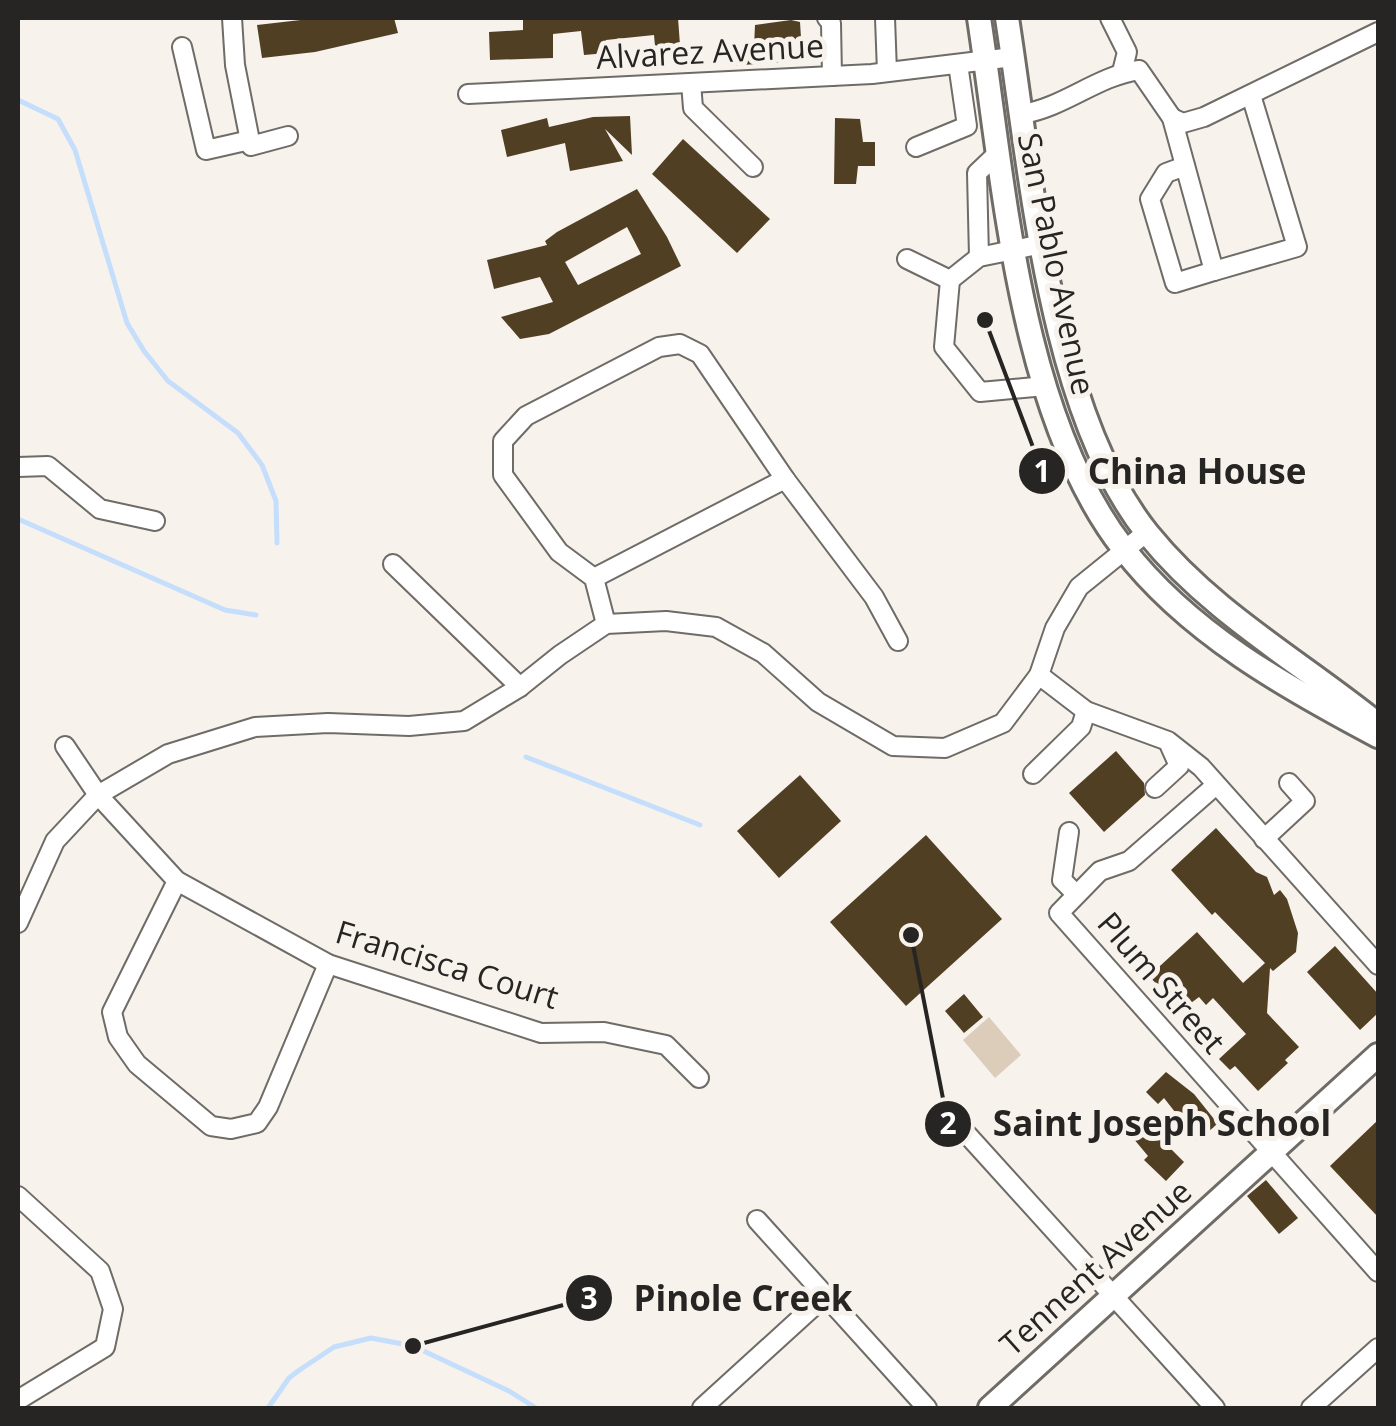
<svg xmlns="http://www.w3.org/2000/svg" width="1396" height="1426" font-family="'Open Sans',sans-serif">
  <rect width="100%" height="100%" fill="#f7f2ec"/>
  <!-- green -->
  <path fill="#dbcdba" d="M989,1017L1021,1055L995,1078L963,1040Z"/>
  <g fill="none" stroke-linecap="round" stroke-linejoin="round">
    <!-- stream -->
    <g stroke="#c5defc" stroke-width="5">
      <path d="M18,100L58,119L75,150L127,323L144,351L168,381L238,433L262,465L276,501L277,543"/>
      <path d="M18,519L225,610L256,615"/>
      <path d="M526,757L700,825"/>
      <path d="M268,1408L289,1378L298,1371L334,1347L371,1338L413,1346L509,1391L536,1408"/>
    </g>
  </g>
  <!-- building -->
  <g fill="#513f23" fill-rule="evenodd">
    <path d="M318,18H394L398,33L315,52L262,58L257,25Z"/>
    <path d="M523,18H678L680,45L655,46L654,35L606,40L607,53L584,55L581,31L553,34V58L490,60L489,32L523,30Z"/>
    <path d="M791,20L800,22L801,38H796L797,61L728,66L726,49L754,47L755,25Z"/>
    <path d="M630,116L632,155L605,129L623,161L570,171L565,143L507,157L501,130L547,118L549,127L593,117Z"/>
    <path d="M835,118L860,119L863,142H875V166H858L856,184H834Z"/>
    <path d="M683,139L770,219L737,253L652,174Z"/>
    <path d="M637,189L667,237L681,266L549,334L520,339L501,317L553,302L540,277L494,289L487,260L547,245L545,241L557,232ZM627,227L641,254L578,285L565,262Z"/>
    <path d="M1116,751L1144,783L1145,795L1104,832L1069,793Z"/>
    <path d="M800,775L841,821L779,878L737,831Z"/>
    <path d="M1216,828L1256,872L1267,877L1274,895L1280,890L1287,899L1298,933L1296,952L1273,971L1270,968L1267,1013L1299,1047L1285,1060L1288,1063L1258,1091L1235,1066L1230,1070L1219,1059L1246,1034L1213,998L1206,1005L1199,997L1191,1003L1185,996L1176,1005L1149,976L1197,932L1243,983L1265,963L1215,912L1212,915L1171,870Z"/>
    <path d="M926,835L1002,919L906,1006L830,922Z"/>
    <path d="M1335,946L1378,994V1013L1360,1030L1307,972Z"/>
    <path d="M964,994L983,1017L964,1033L945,1011Z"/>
    <path d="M1166,1072L1194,1094L1218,1124L1197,1140L1164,1098L1158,1104L1146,1092Z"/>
    <path d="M1378,1120V1217L1330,1166Z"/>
    <path d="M1148,1126L1184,1162L1166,1181L1144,1160L1148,1156L1133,1138Z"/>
    <path d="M1266,1180L1298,1218L1279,1234L1247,1196Z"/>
  </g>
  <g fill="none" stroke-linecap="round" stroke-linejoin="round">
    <defs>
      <g id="minor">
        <path d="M232,18L235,65L251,146L288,136"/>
        <path d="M827,18L831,23L832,76"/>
        <path d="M885,18L887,72"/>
        <path d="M1110,18L1127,52L1122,72"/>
        <path d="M182,47L206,150L250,140"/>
        <path d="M691,83L693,108L753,167"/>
        <path d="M468,94L872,74L1013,57"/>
        <path d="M1022,114C1063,108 1097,76 1139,70L1172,118L1214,271L1297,247L1251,95"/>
        <path d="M1172,118L1183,123L1204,117L1378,32"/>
        <path d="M916,147L967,126L958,64"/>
        <path d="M1185,166L1166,173L1150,199L1175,283L1214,271"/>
        <path d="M979,257L977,173L997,154"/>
        <path d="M907,259L950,280L979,257L1042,244"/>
        <path d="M950,280L944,347L980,392L1045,386"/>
        <path d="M18,467L48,466L100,509L155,521"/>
        <path d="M785,479L874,597L898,641"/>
        <path d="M393,564L520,687"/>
        <path d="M594,578L785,479L700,354L680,344L659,347L526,416L503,441V475L559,552L594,578L606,624"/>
        <path d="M1039,675L1086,711L1168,741L1201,767L1378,965"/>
        <path d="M65,746L98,795L177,881L328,964L541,1033L604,1032L666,1045L699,1078"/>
        <path d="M1033,774L1081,727L1086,711"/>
        <path d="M1216,785L1129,861L1100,871L1059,913L1378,1272"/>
        <path d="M1155,788L1179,766L1170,746"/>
        <path d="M1069,832L1062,880L1075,893"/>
        <path d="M1264,839L1305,801L1289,783"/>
        <path d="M177,881L112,1012L118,1037L137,1064L211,1126L231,1129L257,1123L268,1107L328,964"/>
        <path d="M18,923L55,841L98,795L168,754L255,727L328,723L409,726L464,721L520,687L560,655L606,624L666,621L716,627L763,653L818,702L893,746L945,748L1003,723L1039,675L1055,628L1079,587L1147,532"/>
        <path d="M945,1110L1215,1408"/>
        <path d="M18,1196L100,1271L113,1309L105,1347L18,1400"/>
        <path d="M757,1220L927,1408"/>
        <path d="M702,1408L826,1295"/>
        <path d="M1311,1408L1378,1348"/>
      </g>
      <g id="major">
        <path d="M979,18C1004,182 1019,414 1123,548C1187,632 1287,688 1378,736"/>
        <path d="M1007,18C1031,171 1049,411 1148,534C1211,612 1299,661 1376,723"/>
        <path d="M990,1408L1378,1055"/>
      </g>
    </defs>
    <!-- minor casing -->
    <use href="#minor" stroke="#6f6b66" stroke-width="22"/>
    <!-- major casing -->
    <use href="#major" stroke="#6f6b66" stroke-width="28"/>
    <!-- minor -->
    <use href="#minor" stroke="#fff" stroke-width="18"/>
    <!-- major -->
    <use href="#major" stroke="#fff" stroke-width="22"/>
  </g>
  <g text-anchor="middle" stroke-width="10" stroke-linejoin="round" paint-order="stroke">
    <!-- street labels -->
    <g font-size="32" fill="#272523" stroke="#f7f2ec">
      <text transform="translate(710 52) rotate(-3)" y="11">Alvarez Avenue</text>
      <text transform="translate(1056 264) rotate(78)" y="11">San Pablo Avenue</text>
      <text transform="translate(447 965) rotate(17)" y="11">Francisca Court</text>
      <text transform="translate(1161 983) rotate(49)" y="11">Plum Street</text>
      <text transform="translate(1096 1268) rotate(-42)" y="11">Tennent Avenue</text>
    </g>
  </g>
  <!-- callouts -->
  <path fill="none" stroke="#272523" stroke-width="4" d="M985 320L1042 471M911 935L948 1124M413 1346L589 1298"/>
  <g fill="#272523" stroke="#f7f2ec" stroke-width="4">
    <circle cx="985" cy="320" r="10"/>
    <circle cx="911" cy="935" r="10"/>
    <circle cx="413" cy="1346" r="10"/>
    <circle cx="1042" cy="471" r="25"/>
    <circle cx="948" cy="1124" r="25"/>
    <circle cx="589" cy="1298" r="25"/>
  </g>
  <g font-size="30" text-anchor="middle" font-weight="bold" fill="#fff">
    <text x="1042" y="482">1</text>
    <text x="948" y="1134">2</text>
    <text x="589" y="1309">3</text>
  </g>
  <g font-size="35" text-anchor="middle" font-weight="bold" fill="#272523" stroke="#f7f2ec" stroke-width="10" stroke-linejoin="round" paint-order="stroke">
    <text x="1197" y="484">China House</text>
    <text x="1162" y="1136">Saint Joseph School</text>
    <text x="743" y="1311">Pinole Creek</text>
  </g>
  <!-- border -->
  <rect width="1396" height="1426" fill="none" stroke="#272523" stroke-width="40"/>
</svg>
